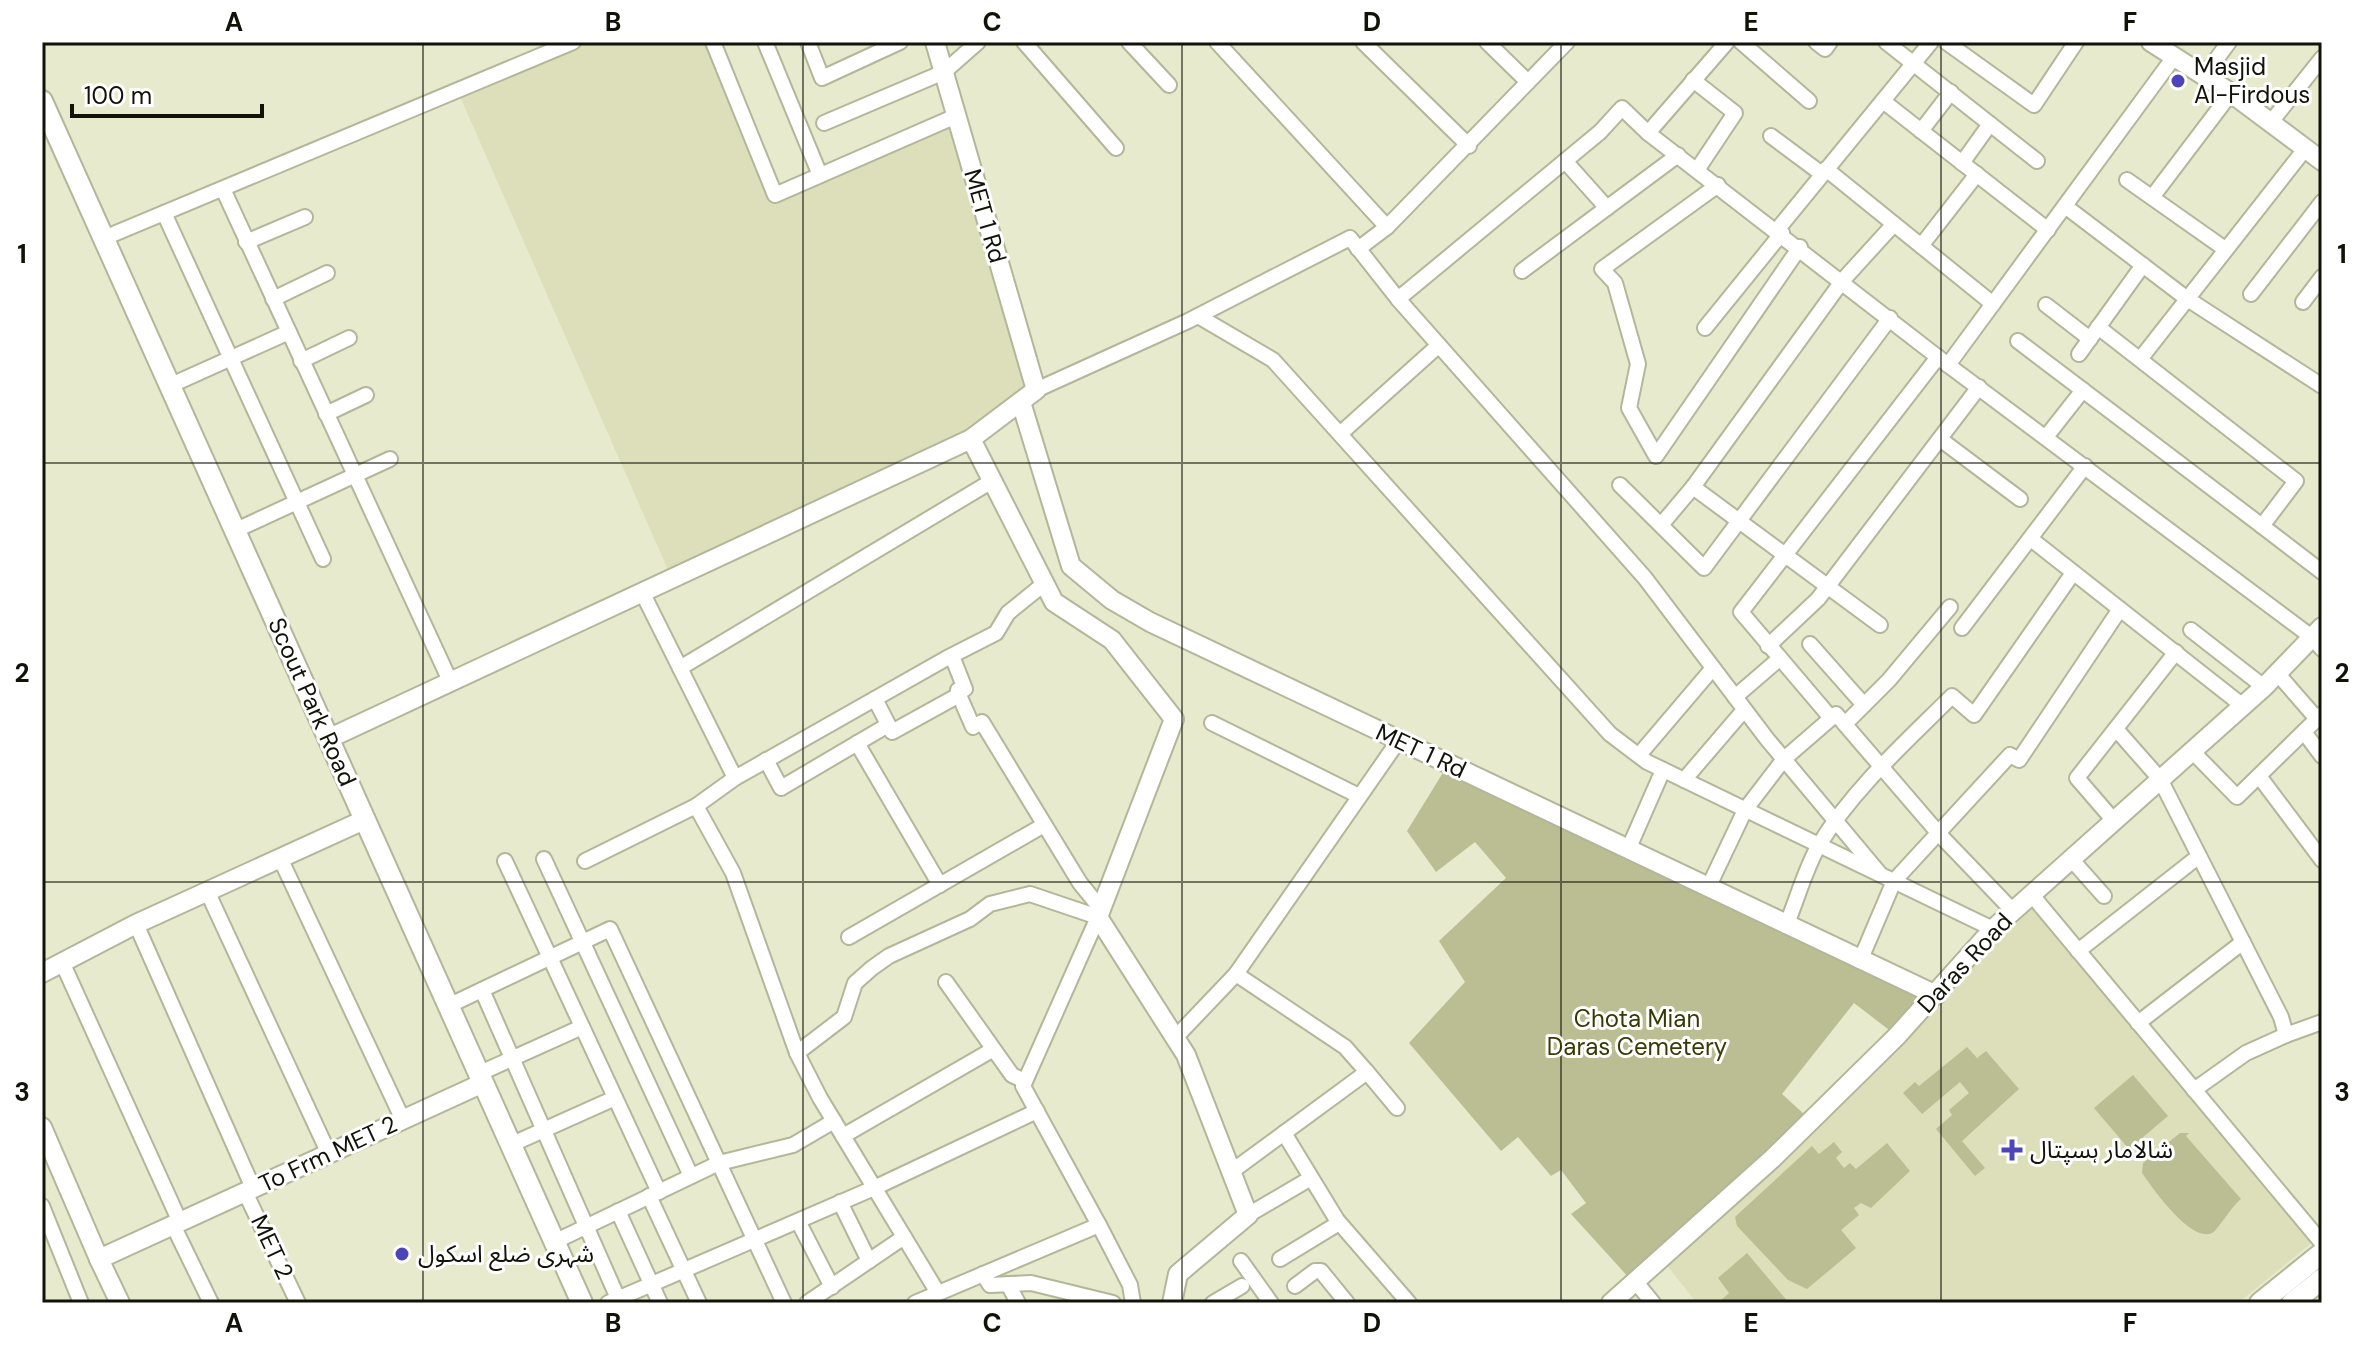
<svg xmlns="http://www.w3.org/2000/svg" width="2364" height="1345" font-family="'DM Sans','Noto Sans Arabic',sans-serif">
  <rect width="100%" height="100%" fill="#e7eacc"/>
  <!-- built -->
  <g fill="#dcdfba">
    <path d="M577,42H713L776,195L956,116L1036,390L971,439L672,579L458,92Z"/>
    <path d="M2034,907L2314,1241L2238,1303H1697L1664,1262Z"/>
  </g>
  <!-- green -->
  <g fill="#bbbe92">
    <path d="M1444,771L1929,996L1893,1033L1854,1003L1782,1094L1804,1114L1631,1280L1571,1214L1586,1203L1561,1170L1551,1176L1518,1137L1501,1151L1409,1043L1465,982L1439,941L1506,878L1475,842L1436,872L1407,831Z"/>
    <path d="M1967,1047L1977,1058L1986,1051L2019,1089L1962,1141L1985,1168L1975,1176L1936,1129L1952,1115L1949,1110L1969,1093L1960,1082L1922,1114L1903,1093L1915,1082L1919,1086Z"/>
    <path d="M2133,1075L2168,1116L2129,1149L2094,1108Z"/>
    <path d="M2180,1133H2189L2186,1136L2241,1199C2231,1207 2218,1230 2212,1233C2191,1243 2153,1189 2142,1173L2143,1163Z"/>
    <path d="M1834,1142L1842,1152L1836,1158L1844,1168L1850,1163L1856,1169L1887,1143L1910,1171L1871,1208L1861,1203L1854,1208L1859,1215L1841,1230L1856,1248L1807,1289L1788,1280L1737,1226L1735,1217L1812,1146L1819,1154Z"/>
    <path d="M1747,1253L1789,1303H1718L1729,1293L1718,1278Z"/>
  </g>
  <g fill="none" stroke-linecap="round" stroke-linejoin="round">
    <defs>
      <g id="minor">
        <path d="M713,42L775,195L956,116"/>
        <path d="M765,42L820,175"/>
        <path d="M808,42L822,78L900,42"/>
        <path d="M1024,42L1116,148"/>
        <path d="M1129,42L1169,85"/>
        <path d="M1217,42L1387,227"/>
        <path d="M1363,42L1469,146"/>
        <path d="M1487,42L1528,82"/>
        <path d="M1741,42L1809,101"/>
        <path d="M1816,42L1825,49L1830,42"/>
        <path d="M1886,42L2037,161"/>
        <path d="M1946,42L2034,105L2076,42"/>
        <path d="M2204,76L2229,42"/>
        <path d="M1693,80L1735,113L1697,170"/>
        <path d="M1883,101L2048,230"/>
        <path d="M2271,122L2322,58"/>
        <path d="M824,123L944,72L978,42"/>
        <path d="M1921,131L1951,92"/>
        <path d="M1648,133L1727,42"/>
        <path d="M1771,136L1822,174"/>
        <path d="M1565,161L1607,208"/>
        <path d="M1962,163L1990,124"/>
        <path d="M1826,169L1993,304"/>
        <path d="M2127,180L2225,249"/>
        <path d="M1718,185L1602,269L1615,283L1638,364L1629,408L1656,456L1800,247"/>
        <path d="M223,189L451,683"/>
        <path d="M2153,196L2231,93"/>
        <path d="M2065,206L2186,298L2322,386"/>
        <path d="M164,213L323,559"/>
        <path d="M1777,230L1931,42"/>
        <path d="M104,238L573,42"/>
        <path d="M246,242L305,217"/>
        <path d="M1921,246L1977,174"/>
        <path d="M1358,249L1387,227L1567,42"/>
        <path d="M1522,271L1678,155"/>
        <path d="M2251,294L2322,202"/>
        <path d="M273,299L327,273"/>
        <path d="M1398,299L1600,132L1622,108L1648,133L1948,365L2313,638L2322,649"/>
        <path d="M2303,302L2322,277"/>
        <path d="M2046,305L2090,339"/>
        <path d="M1198,316L1273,360L1610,734L1647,762L1993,929"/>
        <path d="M2098,327L2296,481L2262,526L2322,572"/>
        <path d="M1705,328L1782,233"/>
        <path d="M2018,341L2262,526"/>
        <path d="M2079,354L2143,265"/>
        <path d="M2141,358L2305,149"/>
        <path d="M301,361L349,338"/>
        <path d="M1948,365L2174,57"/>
        <path d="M169,386L289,332"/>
        <path d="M1036,390L1188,321L1350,238L1398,299L1645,578L1767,739L1880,874"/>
        <path d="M326,414L366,395"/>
        <path d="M1341,433L1439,345"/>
        <path d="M2046,437L2083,390"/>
        <path d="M1940,439L2020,499"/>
        <path d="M1620,485L1704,568L1890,318"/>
        <path d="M1693,487L1843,280L1894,224"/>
        <path d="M1661,525L1693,487L1880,625"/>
        <path d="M234,531L390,459"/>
        <path d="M2031,539L2243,706"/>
        <path d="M1962,628L2085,466"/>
        <path d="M2191,630L2264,687"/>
        <path d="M1810,644L1864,705"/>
        <path d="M1768,646L1818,599L1979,387"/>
        <path d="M952,656L965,689L958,690L959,695L973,727L982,722L1080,883L1101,909"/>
        <path d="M680,668L992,481"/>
        <path d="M2277,673L2317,719"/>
        <path d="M1735,697L1779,659"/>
        <path d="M875,699L892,732L959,695"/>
        <path d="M1831,718L1741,612L1938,357"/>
        <path d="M1212,723L1359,796"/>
        <path d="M1845,724L1889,680L1950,607"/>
        <path d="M2116,729L2160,779L2281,1017L2286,1035L2322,1022"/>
        <path d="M2304,732L2322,756"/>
        <path d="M857,743L940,885"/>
        <path d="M2191,750L2237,797L2322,714"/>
        <path d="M1639,755L1713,668"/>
        <path d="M766,760L781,788L888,725"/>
        <path d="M2259,776L2322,860"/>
        <path d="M735,778L947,658L996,633L1008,613L1045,583"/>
        <path d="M1684,780L1744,710"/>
        <path d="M696,806L733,873L797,1053L820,1098L938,1293"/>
        <path d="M2115,822L2077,778L2176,652"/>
        <path d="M1628,850L1663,770"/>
        <path d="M544,859L691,1176"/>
        <path d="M281,860L403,1120"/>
        <path d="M2072,860L2104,896"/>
        <path d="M505,861L659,1192"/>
        <path d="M585,861L696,806L735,778L642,592"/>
        <path d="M1708,888L1745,810L1784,759L1836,714L1940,835L2013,911"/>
        <path d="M207,891L329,1154"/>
        <path d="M2031,894L2322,1243"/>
        <path d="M136,924L253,1188"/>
        <path d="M1786,926C1797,900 1805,869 1819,845C1853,789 1906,742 1952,696L1974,715L2073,573"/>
        <path d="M849,937L1044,825"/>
        <path d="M2078,951L2199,856"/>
        <path d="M1860,961L1894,881L2010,755L2019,760L2120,609"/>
        <path d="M62,962L180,1222"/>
        <path d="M1236,974L1345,1047L1367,1072"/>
        <path d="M946,982L1012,1075L1025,1081"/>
        <path d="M482,990L620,1303"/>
        <path d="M448,1006L610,929L784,1303"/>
        <path d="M2138,1023L2243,942"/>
        <path d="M1175,1038L1236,974L1399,740"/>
        <path d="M797,1053L844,1017L855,983L872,968L889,956L970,919L990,904L1030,894L1098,917L1023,1086L1099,1225L915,1303"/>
        <path d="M478,1074L582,1027"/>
        <path d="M2194,1090L2246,1053L2286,1035"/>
        <path d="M1284,1133L1337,1220L1409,1303"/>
        <path d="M843,1136L992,1050"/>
        <path d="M510,1145L615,1098"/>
        <path d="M1231,1172L1367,1072L1397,1108"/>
        <path d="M245,1192L298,1303"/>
        <path d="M649,1196L699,1303"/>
        <path d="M840,1202L869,1261"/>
        <path d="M42,1206L81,1303"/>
        <path d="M618,1211L660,1303"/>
        <path d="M1248,1215L1311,1178"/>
        <path d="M798,1221L832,1287"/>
        <path d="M173,1225L211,1303"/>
        <path d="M1099,1225L1130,1285L1133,1303"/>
        <path d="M554,1242L719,1163L793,1145L834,1121"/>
        <path d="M1280,1259L1339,1223"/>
        <path d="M1241,1261L1271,1303"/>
        <path d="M983,1274L990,1285L1031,1283L1113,1303"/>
        <path d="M1635,1281L1653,1303"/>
        <path d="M1008,1284L1018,1303"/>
        <path d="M1295,1286L1315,1271H1321L1347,1303"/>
        <path d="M608,1303L874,1188L1037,1111"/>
        <path d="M807,1303L904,1237"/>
        <path d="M1213,1303L1242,1286"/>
      </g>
      <g id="tertiary">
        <path d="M2151,42L2231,93L2322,161"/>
        <path d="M1021,402L1071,566L1112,600L1150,622L1936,995"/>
        <path d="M971,439L1054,602L1112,640L1174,719L1098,917L1186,1055L1248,1215L1178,1274L1172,1303"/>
        <path d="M330,738L971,439L1036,390L935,42"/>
        <path d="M42,973L136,924L364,820"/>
        <path d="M42,1127L99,1259L483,1083"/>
        <path d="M99,1259L120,1303"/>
        <path d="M1611,1303L1773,1158L1897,1036L1993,929L2264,687L2322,627"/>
      </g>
      <g id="secondary">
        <path d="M42,101L582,1303"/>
        <path d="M2260,1303L2322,1253"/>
        <path d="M2292,1303L2322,1279"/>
      </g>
    </defs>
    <!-- minor casing -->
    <use href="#minor" stroke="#b3b699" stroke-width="18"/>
    <!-- tertiary casing -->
    <use href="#tertiary" stroke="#b3b699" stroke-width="22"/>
    <!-- secondary casing -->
    <use href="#secondary" stroke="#b3b699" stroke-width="24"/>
    <!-- minor -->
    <use href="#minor" stroke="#fff" stroke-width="14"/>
    <!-- tertiary -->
    <use href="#tertiary" stroke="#fff" stroke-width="18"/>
    <!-- secondary -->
    <use href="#secondary" stroke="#fff" stroke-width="20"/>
  </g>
  <!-- grid -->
  <path fill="none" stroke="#111208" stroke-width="2" stroke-opacity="0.55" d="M423,42V1303M803,42V1303M1182,42V1303M1561,42V1303M1941,42V1303M42,463H2322M42,882H2322"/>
  <!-- markers -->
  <g fill="#4b44ba" stroke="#fff" stroke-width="3">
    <circle cx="2178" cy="81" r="8"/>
    <path d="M2008 1138h8v8h8v8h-8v8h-8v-8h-8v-8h8z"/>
    <circle cx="402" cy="1254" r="8"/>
  </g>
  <g text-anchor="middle" stroke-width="6" stroke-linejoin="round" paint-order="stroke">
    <!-- poi labels -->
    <g font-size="24" fill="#111208" stroke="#fff" text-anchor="start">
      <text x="2194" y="75">Masjid<tspan x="2194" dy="28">Al-Firdous</tspan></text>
      <text x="2030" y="1158">شالامار ہسپتال</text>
      <text x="418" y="1262">شہری ضلع اسکول</text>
    </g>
    <!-- street labels -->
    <g font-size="24" fill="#111208" stroke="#fff">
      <text transform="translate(985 216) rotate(74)" y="8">MET 1 Rd</text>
      <text transform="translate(312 702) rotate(66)" y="8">Scout Park Road</text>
      <text transform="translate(1421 751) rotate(25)" y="8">MET 1 Rd</text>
      <text transform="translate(1965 963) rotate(-47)" y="8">Daras Road</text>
      <text transform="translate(328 1154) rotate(-25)" y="8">To Frm MET 2</text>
      <text transform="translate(272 1247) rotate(65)" y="8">MET 2</text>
    </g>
    <!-- park labels -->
    <g font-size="24" fill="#393a02" stroke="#fff">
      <text x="1637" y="1027">Chota Mian<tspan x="1637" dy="28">Daras Cemetery</tspan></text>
    </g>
  </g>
  <!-- border -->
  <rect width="2364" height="1345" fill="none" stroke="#ffffff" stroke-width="88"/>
  <!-- scale -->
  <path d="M72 104v12h190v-12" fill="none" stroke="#111208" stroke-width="4"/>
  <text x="84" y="104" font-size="24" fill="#111208" stroke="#ffffff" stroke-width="6" paint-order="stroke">100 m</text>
  <rect x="44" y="44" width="2276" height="1257" fill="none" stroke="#111208" stroke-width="3"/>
  <g font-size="26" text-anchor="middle" font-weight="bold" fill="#111208">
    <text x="234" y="31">A</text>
    <text x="613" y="31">B</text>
    <text x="992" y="31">C</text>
    <text x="1372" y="31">D</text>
    <text x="1751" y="31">E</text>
    <text x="2130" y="31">F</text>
    <text x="22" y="263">1</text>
    <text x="2342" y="263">1</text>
    <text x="22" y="682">2</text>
    <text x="2342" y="682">2</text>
    <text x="22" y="1101">3</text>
    <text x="2342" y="1101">3</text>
    <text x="234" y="1332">A</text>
    <text x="613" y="1332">B</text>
    <text x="992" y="1332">C</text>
    <text x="1372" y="1332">D</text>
    <text x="1751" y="1332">E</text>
    <text x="2130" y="1332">F</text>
  </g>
</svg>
